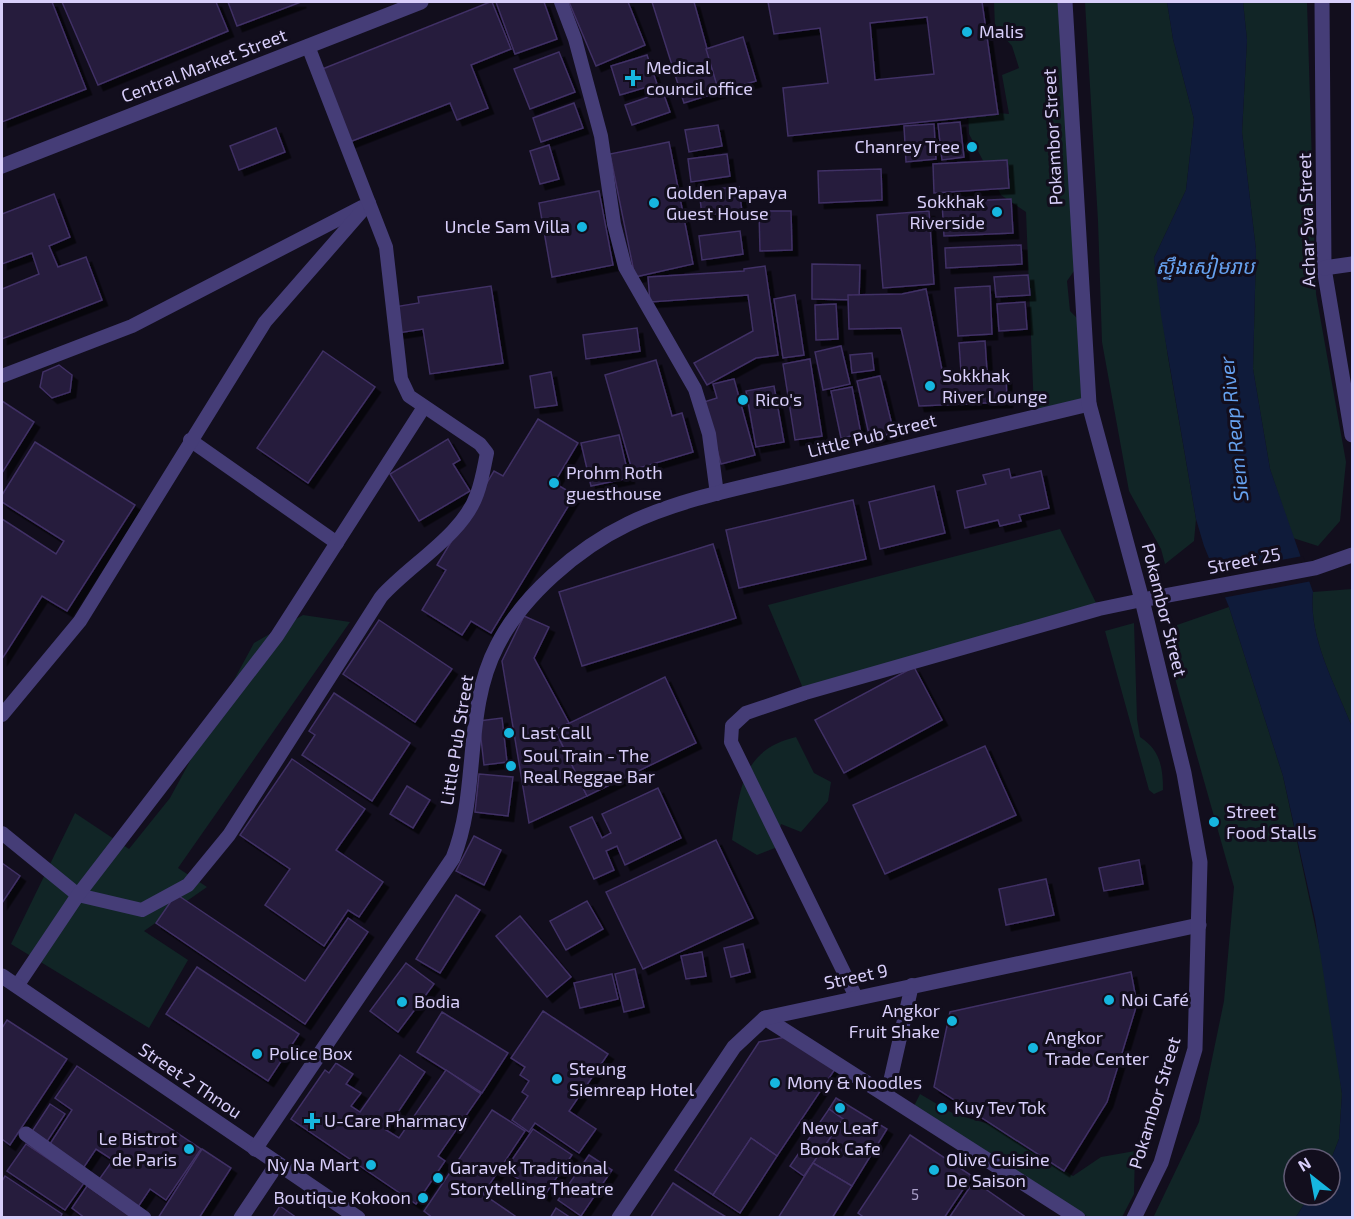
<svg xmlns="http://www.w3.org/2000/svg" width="1354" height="1219" font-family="'Exo 2','Noto Sans Khmer',sans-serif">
  <defs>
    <filter id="shadow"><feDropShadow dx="5.5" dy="5.5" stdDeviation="0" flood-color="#0009"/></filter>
  </defs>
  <rect width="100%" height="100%" fill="#120e1d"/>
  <!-- green -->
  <g fill="#112526">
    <path d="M994,2H1060L1074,271L1067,281L1070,311L1079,320L1083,403L1034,411L1026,212L1001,195L969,134L968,110L1009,114L1002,75L1019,68L1012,46L995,27Z"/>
    <path d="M1085,2H1167L1173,39L1194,119L1186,190L1154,258L1168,357L1196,519L1194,541L1165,564L1161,549L1129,491L1102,342L1098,221Z"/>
    <path d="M1243,2H1307L1316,294L1346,462L1340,521L1318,546L1293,538L1270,469L1253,369L1256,250L1242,132L1247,40Z"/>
    <path d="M1060,529L1099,609L805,693L768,605Z"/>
    <path d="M1352,589V727C1336,686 1308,638 1313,592Z"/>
    <path d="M1229,607L1283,776L1328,986L1342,1094L1339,1139L1330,1162V1159H1294V1195H1310L1296,1217L1153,1218L1199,1122L1224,1001L1234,887L1174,675L1177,625Z"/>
    <path d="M303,615L350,622L178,868L207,887L144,931L188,960L149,1028L11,944L75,813L129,849L170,798L254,643Z"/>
    <path d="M1134,623L1137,719L1140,737C1160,750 1163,767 1163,790L1154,794L1149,790L1105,631Z"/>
    <path d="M796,737L814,773L831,782L828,801L801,832L781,824L775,848L757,855L732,840C740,792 740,750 796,737Z"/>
    <path d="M920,1094L954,1114L993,1125L1073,1176L1101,1157L1135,1151L1134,1194L1122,1217H1088L914,1106Z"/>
  </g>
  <!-- water -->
  <path fill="#0f1b3a" d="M1167,2H1243L1247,40L1242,132L1256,250L1253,369L1270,469L1313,592C1308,638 1336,686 1352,727V1217H1296L1310,1195H1330V1162L1339,1139L1342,1094L1315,919L1283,776L1229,607L1204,546L1196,519L1161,315L1154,258L1186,190L1194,119L1173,39Z"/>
  <!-- pier -->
  <path fill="#120e1d" d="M1303,556L1312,581L1222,598L1211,573Z"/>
  <!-- building -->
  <g fill="#251b3c" stroke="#403065" stroke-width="1.5" fill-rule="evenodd" filter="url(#shadow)">
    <path d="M2,2H52L86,89L2,122Z"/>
    <path d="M62,2H216L228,31L98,85Z"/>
    <path d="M228,2H301L237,26Z"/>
    <path d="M490,2H492L511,49L471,65L488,108L457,120L450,103L347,143L320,70Z"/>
    <path d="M496,2H544L557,39L515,54Z"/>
    <path d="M569,2H628L645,45L596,66Z"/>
    <path d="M652,2H694L719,92L684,103Z"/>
    <path d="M768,2H982L998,114L788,136L783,88L828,83L820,28L774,34ZM927,17L934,74L875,80L870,23Z"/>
    <path d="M743,37L756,81L719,92L706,49Z"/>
    <path d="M559,52L575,92L530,109L514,69Z"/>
    <path d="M647,55L657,84L620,95L611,66Z"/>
    <path d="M663,92L670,112L632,125L625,105Z"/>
    <path d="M574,103L583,128L541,142L533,118Z"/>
    <path d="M960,122L964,157L942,160L938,124Z"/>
    <path d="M934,124L936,159L906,162L904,126Z"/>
    <path d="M718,125L722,146L689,152L685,130Z"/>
    <path d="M276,128L285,152L239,170L230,146Z"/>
    <path d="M669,142L693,264L635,277L610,154Z"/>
    <path d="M549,145L559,179L540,184L530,151Z"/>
    <path d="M727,154L730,176L691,182L688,159Z"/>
    <path d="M1007,160L1009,188L934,193L933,164Z"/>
    <path d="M881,169L882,200L819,203L818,171Z"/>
    <path d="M739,187L742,212L702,215L699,190Z"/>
    <path d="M599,191L613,265L552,277L539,203Z"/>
    <path d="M54,194L70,237L49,246L58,267L86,257L102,300L2,339V289L39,274L32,253L2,264V214Z"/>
    <path d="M1011,199L1013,233L944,236L942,202Z"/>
    <path d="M759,211H791L792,250L760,251Z"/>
    <path d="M929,211L934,284L883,288L877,215Z"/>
    <path d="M740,231L743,254L702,260L699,236Z"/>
    <path d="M1021,245L1022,264L946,268L945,248Z"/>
    <path d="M812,264L860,265L859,300L812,299Z"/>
    <path d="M765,266L778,355L756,358L707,385L694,363L753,331L748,295L650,302L648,277L744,271V269Z"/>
    <path d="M1028,275L1030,295L996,297L994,277Z"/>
    <path d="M491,286L503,363L430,374L423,329L398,333L394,307L419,303L418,297Z"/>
    <path d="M990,286L992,334L958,336L955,288Z"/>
    <path d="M926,289L944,380L1006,376L1007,402L919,406L901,328L849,329L848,295L902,294Z"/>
    <path d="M795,295L804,355L783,358L774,299Z"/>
    <path d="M1025,302L1027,329L999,331L997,304Z"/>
    <path d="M836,304L838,339L816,340L815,305Z"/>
    <path d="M637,328L640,351L586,359L583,335Z"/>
    <path d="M985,341L987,371L961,372L959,343Z"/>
    <path d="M841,346L850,384L823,390L815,352Z"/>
    <path d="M323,351L375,387L308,483L257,448Z"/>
    <path d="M872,353L874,370L852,373L850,355Z"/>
    <path d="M810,359L822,436L795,440L783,364Z"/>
    <path d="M656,360L672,416L682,413L693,452L632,470L605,375Z"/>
    <path d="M59,365L72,375L70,392L52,398L40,387L43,372Z"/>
    <path d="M551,372L557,405L535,408L530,376Z"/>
    <path d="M880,376L894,433L870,439L857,381Z"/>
    <path d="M734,379L755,455L721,464L704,402L717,398L713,384Z"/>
    <path d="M774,386L784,442L756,447L746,391Z"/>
    <path d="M852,387L861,434L841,438L831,391Z"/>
    <path d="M2,401L34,422L2,473Z"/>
    <path d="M538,419L578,443L554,483L575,495L491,633L471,621L462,635L422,610L446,570L437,565L494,471L503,476Z"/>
    <path d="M619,435L629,478L591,486L581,443Z"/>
    <path d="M448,439L460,460L453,464L470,491L419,521L390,474Z"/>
    <path d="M35,442L135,505L67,611L42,596L2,659V519L56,554L64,541L2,502V495Z"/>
    <path d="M1009,469L1011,478L1041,471L1049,508L1019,515L1021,521L1000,526L998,520L965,528L957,491L986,484L983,475Z"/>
    <path d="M934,486L945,533L880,549L869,502Z"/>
    <path d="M853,500L866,559L739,588L726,530Z"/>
    <path d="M713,544L736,618L582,666L559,592Z"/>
    <path d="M524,616L549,627L534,658L569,723L555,730L587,796L529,823L502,661Z"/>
    <path d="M379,620L452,669L415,722L343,674Z"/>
    <path d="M914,667L942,720L844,773L815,720Z"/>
    <path d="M665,677L696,743L587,796L555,730Z"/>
    <path d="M334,693L410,743L372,801L302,755L315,735L309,731Z"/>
    <path d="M502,718L507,762L484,765L479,721Z"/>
    <path d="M985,746L1016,815L885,874L853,805Z"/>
    <path d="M292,759L365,809L336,850L383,882L359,917L348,910L324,946L265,905L290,869L240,835Z"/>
    <path d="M479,774L513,777L508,816L475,812Z"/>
    <path d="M407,786L430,800L413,828L390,814Z"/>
    <path d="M658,788L681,838L625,865L617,846L606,851L614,870L594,879L570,827L592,817L602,838L611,833L602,814Z"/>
    <path d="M474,836L501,850L484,885L456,871Z"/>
    <path d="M716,840L753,918L643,969L606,892Z"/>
    <path d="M1139,860L1143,884L1104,891L1099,868Z"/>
    <path d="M2,863L20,876L2,903Z"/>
    <path d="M1046,879L1054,915L1006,925L999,889Z"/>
    <path d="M176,894L305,981L348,918L368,932L305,1024L156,923Z"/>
    <path d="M456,895L480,910L440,973L416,959Z"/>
    <path d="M587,901L603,929L566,950L550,921Z"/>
    <path d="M520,916L571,977L547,997L496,936Z"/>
    <path d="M743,944L750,972L731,977L724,948Z"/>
    <path d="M702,952L706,976L686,979L681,956Z"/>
    <path d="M406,963L434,984L398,1032L370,1011Z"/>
    <path d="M197,967L299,1034L268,1081L166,1014Z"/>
    <path d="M635,969L644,1007L624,1012L615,974Z"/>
    <path d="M1131,972L1137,1004L1107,1102L1064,1171L934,1087L950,1012Z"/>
    <path d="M612,974L618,999L580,1008L574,983Z"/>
    <path d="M543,1011L608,1054L569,1111L596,1129L579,1153L535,1123L529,1132L512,1120L528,1096L522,1092L529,1081L520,1075L525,1067L511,1058Z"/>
    <path d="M442,1012L508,1053L482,1093L417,1052Z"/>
    <path d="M7,1020L67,1059L10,1145L2,1139V1028Z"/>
    <path d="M786,1037L835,1069L777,1156L751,1138L713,1195L675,1170L759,1042Z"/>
    <path d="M400,1055L425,1072L386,1130L399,1138L446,1070L481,1094L438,1156L445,1161L416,1204L291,1119L325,1070L329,1073L336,1063L353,1074L346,1084L361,1093L351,1106L360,1112Z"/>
    <path d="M77,1066L201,1149L166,1200L150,1189L138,1207L98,1181L113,1160L96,1149L82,1170L48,1147L72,1110L55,1098Z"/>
    <path d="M836,1098L887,1129L852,1186L813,1163L843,1119L829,1109Z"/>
    <path d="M50,1104L65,1114L46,1143L31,1133Z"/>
    <path d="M829,1109L843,1119L804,1176L790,1166Z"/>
    <path d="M492,1110L525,1131L483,1194L518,1218H433L424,1211Z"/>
    <path d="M533,1129L572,1155L544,1196L505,1170Z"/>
    <path d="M910,1135L972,1176L944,1218H865L858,1213Z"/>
    <path d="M751,1138L777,1156L740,1213L713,1195Z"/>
    <path d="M26,1144L84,1183L65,1210L7,1171Z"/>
    <path d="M202,1149L231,1168L199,1218H158Z"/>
    <path d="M589,1155L612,1170L581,1216L558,1200Z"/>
    <path d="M813,1163L852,1186L832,1218H778Z"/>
    <path d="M5,1176L62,1214L60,1218H2V1181Z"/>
    <path d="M974,1181L1027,1218H949Z"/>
    <path d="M673,1183L711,1208L728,1218H650Z"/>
    <path d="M87,1186L133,1218H85L72,1208Z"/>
    <path d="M280,1206L297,1218H272Z"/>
    <path d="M556,1208L571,1218H550Z"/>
  </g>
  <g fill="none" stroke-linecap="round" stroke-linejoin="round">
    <!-- service -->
    <g stroke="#453d77" stroke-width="14">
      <path d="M561,2L575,39L601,136L614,224L625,267L695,389L709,434L717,494"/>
      <path d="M2,376L132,326L362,207"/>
      <path d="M190,440L337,543"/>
      <path d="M2,715L80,621L265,322L369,203"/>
      <path d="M2,833L78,895L142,910L188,885L229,835L381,597C409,565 463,535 477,494C482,481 484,467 487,453L480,444L409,396L401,379L386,247L308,46"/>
      <path d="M17,986L78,895L277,636L424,407"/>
      <path d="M856,997L731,742L732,726L746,713L805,693L1099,609L1142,600"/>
      <path d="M887,1095L912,985"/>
    </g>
    <!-- pedestrian -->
    <path stroke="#453d77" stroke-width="15" d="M26,1134L144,1218"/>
    <!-- minor -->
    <g stroke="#453d77" stroke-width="15">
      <path d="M1322,2L1324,268L1352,435"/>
      <path d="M2,166L421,2"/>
      <path d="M1324,268L1352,264"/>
      <path d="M1142,600L1315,568L1352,555"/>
      <path d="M2,976L358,1218"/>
      <path d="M765,1018L1078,1218"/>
      <path d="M255,1149L453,858C480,791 463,711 497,646C522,596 578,548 628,524C681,498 749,486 806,472C901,449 995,426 1089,404"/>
      <path d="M241,1218L277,1164"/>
      <path d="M619,1218L734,1047L765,1018L1199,925"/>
    </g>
    <!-- tertiary -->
    <path stroke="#453d77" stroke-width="15" d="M1065,2L1089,404L1142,600L1184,773L1200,862L1195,1049L1161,1163L1134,1218"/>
  </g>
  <!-- markers -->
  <g fill="#16b6df" stroke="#120e1d" stroke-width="2">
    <circle cx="967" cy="32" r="6"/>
    <path d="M630 69h6v6h6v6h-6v6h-6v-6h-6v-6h6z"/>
    <circle cx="972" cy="147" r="6"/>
    <circle cx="654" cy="203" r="6"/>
    <circle cx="997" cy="212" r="6"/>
    <circle cx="582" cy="227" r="6"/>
    <circle cx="930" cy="386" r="6"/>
    <circle cx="743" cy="400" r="6"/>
    <circle cx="554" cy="483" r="6"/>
    <circle cx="509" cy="733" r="6"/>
    <circle cx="511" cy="766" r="6"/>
    <circle cx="1214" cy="822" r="6"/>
    <circle cx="1109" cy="1000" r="6"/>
    <circle cx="402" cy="1002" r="6"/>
    <circle cx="952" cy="1021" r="6"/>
    <circle cx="1033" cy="1048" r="6"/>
    <circle cx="257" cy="1054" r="6"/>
    <circle cx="557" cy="1079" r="6"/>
    <circle cx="775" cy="1083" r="6"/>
    <circle cx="840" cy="1108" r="6"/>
    <circle cx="942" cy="1108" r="6"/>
    <path d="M309 1112h6v6h6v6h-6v6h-6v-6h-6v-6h6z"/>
    <circle cx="189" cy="1149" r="6"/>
    <circle cx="371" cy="1165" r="6"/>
    <circle cx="934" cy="1170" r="6"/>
    <circle cx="438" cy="1178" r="6"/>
    <circle cx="423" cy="1198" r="6"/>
  </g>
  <g text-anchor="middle" stroke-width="6" stroke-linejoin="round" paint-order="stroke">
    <!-- number labels -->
    <g font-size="15" fill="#aba1ca">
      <text x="915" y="1200">5</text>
    </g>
    <!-- poi labels -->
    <g font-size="18" fill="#d8cefa" stroke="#120e1d" text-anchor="start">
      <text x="979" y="38">Malis</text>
      <text x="646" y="74">Medical<tspan x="646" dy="21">council office</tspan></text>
      <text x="960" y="153" text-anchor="end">Chanrey Tree</text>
      <text x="666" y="199">Golden Papaya<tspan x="666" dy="21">Guest House</tspan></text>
      <text x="985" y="208" text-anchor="end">Sokkhak<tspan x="985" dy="21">Riverside</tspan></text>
      <text x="570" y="233" text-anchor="end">Uncle Sam Villa</text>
      <text x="942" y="382">Sokkhak<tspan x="942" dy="21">River Lounge</tspan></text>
      <text x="755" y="406">Rico's</text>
      <text x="566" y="479">Prohm Roth<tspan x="566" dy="21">guesthouse</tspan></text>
      <text x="521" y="739">Last Call</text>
      <text x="523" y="762">Soul Train - The<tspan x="523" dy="21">Real Reggae Bar</tspan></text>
      <text x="1226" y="818">Street<tspan x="1226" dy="21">Food Stalls</tspan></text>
      <text x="1121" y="1006">Noi Café</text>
      <text x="414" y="1008">Bodia</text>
      <text x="940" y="1017" text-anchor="end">Angkor<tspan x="940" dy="21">Fruit Shake</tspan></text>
      <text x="1045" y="1044">Angkor<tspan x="1045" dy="21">Trade Center</tspan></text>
      <text x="269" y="1060">Police Box</text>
      <text x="569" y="1075">Steung<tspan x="569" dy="21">Siemreap Hotel</tspan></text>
      <text x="787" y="1089">Mony &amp; Noodles</text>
      <text x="954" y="1114">Kuy Tev Tok</text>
      <text x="324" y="1127">U-Care Pharmacy</text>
      <text x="840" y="1134" text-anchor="middle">New Leaf<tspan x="840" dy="21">Book Cafe</tspan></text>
      <text x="177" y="1145" text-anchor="end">Le Bistrot<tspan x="177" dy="21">de Paris</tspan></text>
      <text x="946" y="1166">Olive Cuisine<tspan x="946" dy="21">De Saison</tspan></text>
      <text x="359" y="1171" text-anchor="end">Ny Na Mart</text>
      <text x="450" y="1174">Garavek Traditional<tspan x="450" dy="21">Storytelling Theatre</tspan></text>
      <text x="411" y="1204" text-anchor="end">Boutique Kokoon</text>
    </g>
    <!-- street labels -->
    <g font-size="18" fill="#d8cefa" stroke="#120e1d">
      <text transform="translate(204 66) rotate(-21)" y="6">Central Market Street</text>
      <text transform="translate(1053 137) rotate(-93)" y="6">Pokambor Street</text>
      <text transform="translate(1307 220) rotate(-92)" y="6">Achar Sva Street</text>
      <text transform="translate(872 436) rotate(-14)" y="6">Little Pub Street</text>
      <text transform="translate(1244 561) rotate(-11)" y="6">Street 25</text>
      <text transform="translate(1164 610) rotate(76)" y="6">Pokambor Street</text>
      <text transform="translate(457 740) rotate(-81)" y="6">Little Pub Street</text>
      <text transform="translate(856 977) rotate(-12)" y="6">Street 9</text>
      <text transform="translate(190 1081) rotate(34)" y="6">Street 2 Thnou</text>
      <text transform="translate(1155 1103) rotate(-73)" y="6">Pokambor Street</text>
    </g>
    <!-- water labels -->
    <g font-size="20" font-style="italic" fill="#66a2f0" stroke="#120e1d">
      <text x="1205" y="274">ស្ទឹងសៀមរាប</text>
      <text transform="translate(1234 429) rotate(-96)" y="7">Siem Reap River</text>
    </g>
  </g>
  <!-- border -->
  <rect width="1354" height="1219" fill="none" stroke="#d8cefa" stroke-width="6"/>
  <!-- north arrow -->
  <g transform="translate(1312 1177) rotate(329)"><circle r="28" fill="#120e1d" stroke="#615b75" stroke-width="1.5"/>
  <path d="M0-4.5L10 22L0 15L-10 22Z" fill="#16b6df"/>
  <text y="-9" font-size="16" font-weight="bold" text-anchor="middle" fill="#d8cefa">N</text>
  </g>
</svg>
